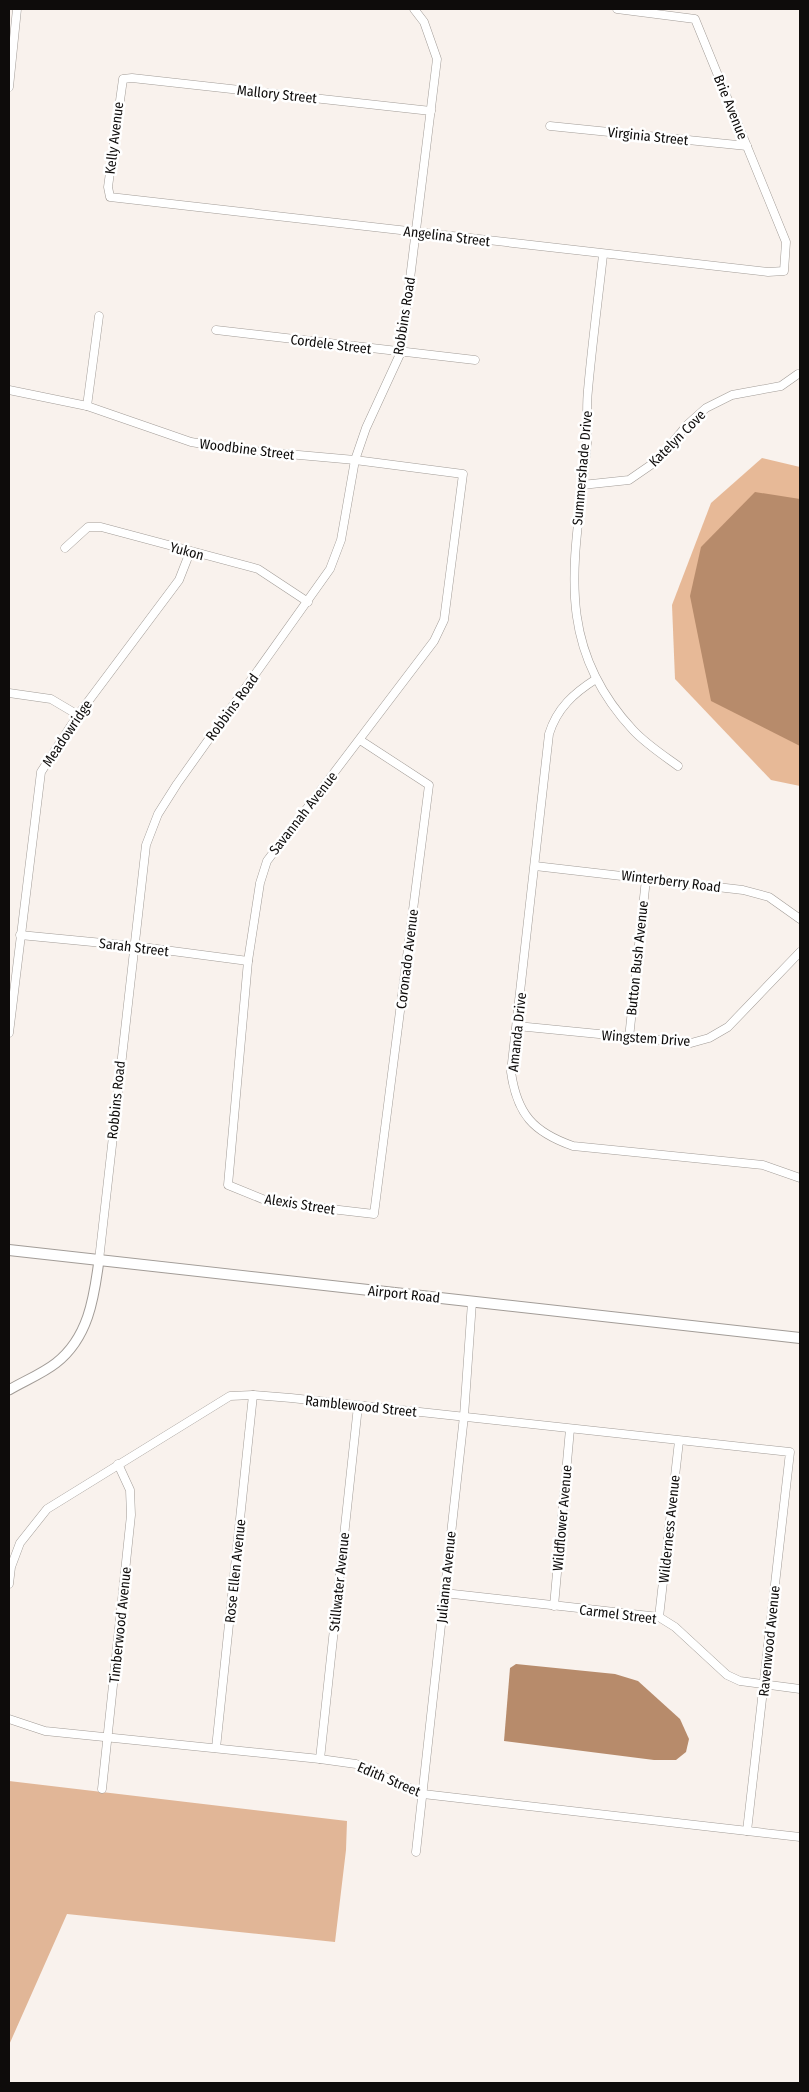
<svg xmlns="http://www.w3.org/2000/svg" width="809" height="2092" font-family="'Fira Sans Condensed',sans-serif">
  <rect width="100%" height="100%" fill="#f9f2ed"/>
  <!-- green -->
  <path fill="#e1b697" d="M9,1781L347,1821L346,1850L335,1942L67,1914L9,2045Z"/>
  <!-- forest -->
  <path fill="#e7b997" d="M762,458L800,467V786L771,780L675,679L672,605L711,503Z"/>
  <!-- water -->
  <g fill="#b78b6b">
    <path d="M755,492L800,499V746L711,701L690,596L701,547Z"/>
    <path d="M516,1664L615,1674L638,1681L680,1719L689,1739L686,1752L676,1760H654L504,1741L510,1668Z"/>
  </g>
  <g fill="none" stroke-linecap="round" stroke-linejoin="round">
    <defs>
      <g id="minor">
        <path d="M9,87L17,9"/>
        <path d="M431,111L132,78L123,79L108,187L110,197L768,272L784,271L786,242L695,19L617,9"/>
        <path d="M550,126L747,146"/>
        <path d="M603,255C598,300 592,345 588,390C586,408 588,426 587,443C577,553 549,640 633,730C646,744 663,755 678,766"/>
        <path d="M216,330L475,360"/>
        <path d="M9,390L87,406L191,442L232,449L355,460L463,474L444,620L434,641L267,861L260,883L248,961L228,1185L270,1202L374,1214L429,785L360,740"/>
        <path d="M87,406L99,316"/>
        <path d="M582,485L629,480L658,460L688,424L706,408L732,395L781,386L798,374"/>
        <path d="M65,548L88,527H101L258,569L308,602"/>
        <path d="M596,679C574,693 557,708 549,734L511,1072C517,1114 533,1132 573,1146L763,1165L800,1178"/>
        <path d="M9,693L51,699L78,715"/>
        <path d="M535,866L743,890L769,897L800,919"/>
        <path d="M20,935L134,946L248,961"/>
        <path d="M517,1026L691,1043L709,1038L728,1027L800,952"/>
        <path d="M9,1033L41,772L78,715L179,580L190,552"/>
        <path d="M629,1038L646,879"/>
        <path d="M99,1260L146,845L158,814L177,784L330,569L341,540L355,460L366,428L401,352L437,59L424,22L414,9"/>
        <path d="M9,1584L11,1567L20,1543L47,1509L230,1396L253,1395L291,1398L790,1452L747,1831"/>
        <path d="M444,1593L659,1617L675,1627L727,1675L740,1681L800,1689"/>
        <path d="M554,1606L570,1429"/>
        <path d="M659,1617L679,1441"/>
        <path d="M9,1719L45,1731L320,1759L356,1764L423,1794L800,1837"/>
        <path d="M216,1748L253,1395"/>
        <path d="M320,1759L358,1406"/>
        <path d="M102,1789L131,1515L130,1490L118,1464"/>
        <path d="M416,1852L464,1416L472,1302"/>
      </g>
      <path id="tertiary" d="M9,1390C24,1381 42,1374 56,1363C88,1338 94,1299 99,1260"/>
      <path id="secondary" d="M9,1250L800,1338"/>
    </defs>
    <!-- minor casing -->
    <use href="#minor" stroke="#a29c97" stroke-width="9"/>
    <!-- tertiary casing -->
    <use href="#tertiary" stroke="#a29c97" stroke-width="11"/>
    <!-- secondary casing -->
    <use href="#secondary" stroke="#a29c97" stroke-width="12"/>
    <!-- minor -->
    <use href="#minor" stroke="#fff" stroke-width="8"/>
    <!-- tertiary -->
    <use href="#tertiary" stroke="#fff" stroke-width="9"/>
    <!-- secondary -->
    <use href="#secondary" stroke="#fff" stroke-width="10"/>
  </g>
  <g text-anchor="middle" stroke-width="5" stroke-linejoin="round" paint-order="stroke">
    <!-- street labels -->
    <g font-size="14" fill="#0e0c0b" stroke="#fff">
      <text transform="translate(277 94) rotate(6)" y="5">Mallory Street</text>
      <text transform="translate(731 107) rotate(68)" y="5">Brie Avenue</text>
      <text transform="translate(648 136) rotate(6)" y="5">Virginia Street</text>
      <text transform="translate(114 138) rotate(-83)" y="5">Kelly Avenue</text>
      <text transform="translate(447 236) rotate(7)" y="5">Angelina Street</text>
      <text transform="translate(404 316) rotate(-81)" y="5">Robbins Road</text>
      <text transform="translate(331 344) rotate(7)" y="5">Cordele Street</text>
      <text transform="translate(677 438) rotate(-45)" y="5">Katelyn Cove</text>
      <text transform="translate(247 449) rotate(7)" y="5">Woodbine Street</text>
      <text transform="translate(582 468) rotate(-85)" y="5">Summershade Drive</text>
      <text transform="translate(187 551) rotate(15)" y="5">Yukon</text>
      <text transform="translate(232 707) rotate(-54)" y="5">Robbins Road</text>
      <text transform="translate(67 733) rotate(-56)" y="5">Meadowridge</text>
      <text transform="translate(303 813) rotate(-52)" y="5">Savannah Avenue</text>
      <text transform="translate(671 881) rotate(7)" y="5">Winterberry Road</text>
      <text transform="translate(134 947) rotate(7)" y="5">Sarah Street</text>
      <text transform="translate(637 958) rotate(-84)" y="5">Button Bush Avenue</text>
      <text transform="translate(407 959) rotate(-83)" y="5">Coronado Avenue</text>
      <text transform="translate(517 1032) rotate(-84)" y="5">Amanda Drive</text>
      <text transform="translate(646 1038) rotate(4)" y="5">Wingstem Drive</text>
      <text transform="translate(116 1100) rotate(-84)" y="5">Robbins Road</text>
      <text transform="translate(300 1204) rotate(9)" y="5">Alexis Street</text>
      <text transform="translate(404 1294) rotate(6)" y="5">Airport Road</text>
      <text transform="translate(361 1406) rotate(6)" y="5">Ramblewood Street</text>
      <text transform="translate(562 1518) rotate(-85)" y="5">Wildflower Avenue</text>
      <text transform="translate(669 1529) rotate(-84)" y="5">Wilderness Avenue</text>
      <text transform="translate(235 1571) rotate(-84)" y="5">Rose Ellen Avenue</text>
      <text transform="translate(446 1577) rotate(-84)" y="5">Julianna Avenue</text>
      <text transform="translate(339 1582) rotate(-84)" y="5">Stillwater Avenue</text>
      <text transform="translate(618 1614) rotate(7)" y="5">Carmel Street</text>
      <text transform="translate(120 1625) rotate(-84)" y="5">Timberwood Avenue</text>
      <text transform="translate(769 1641) rotate(-84)" y="5">Ravenwood Avenue</text>
      <text transform="translate(389 1779) rotate(23)" y="5">Edith Street</text>
    </g>
  </g>
  <!-- border -->
  <rect width="809" height="2092" fill="none" stroke="#0e0c0b" stroke-width="20"/>
</svg>
